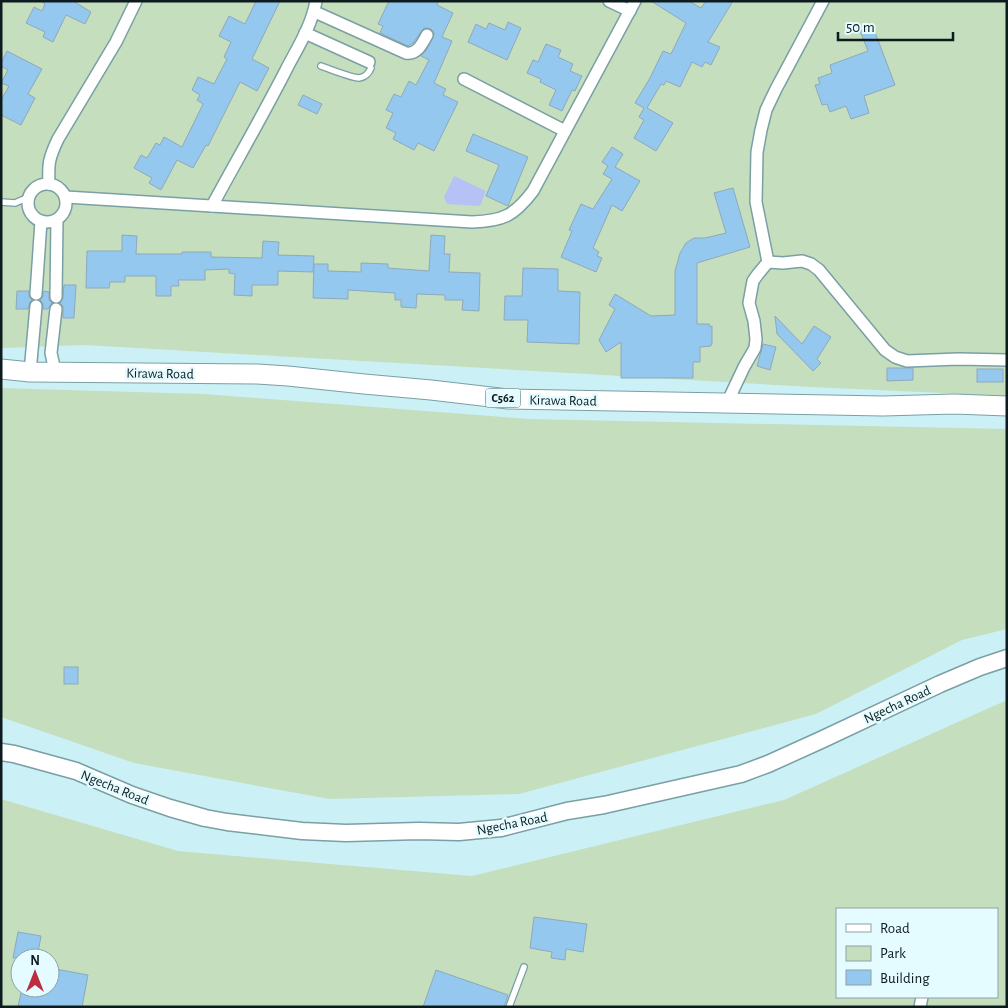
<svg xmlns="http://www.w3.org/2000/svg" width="1008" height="1008" font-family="'Alegreya Sans',sans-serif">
  <rect width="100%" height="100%" fill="#cbf1f7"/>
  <!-- green -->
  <g fill="#c5dfbe" fill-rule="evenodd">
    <path d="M1,1H1007V396L811,387L85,345L1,348Z"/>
    <path d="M1,388L204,394L529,419L1007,429V629L962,640L816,714L519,794L329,799L134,763L1,717Z"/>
    <path d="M1007,700V1007H1V799L178,851L472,876L784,800ZM837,909H997V997H837ZM20,958H50V988H20Z"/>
  </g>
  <!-- water -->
  <path fill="#b6c1f6" d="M454,176L486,191L480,206L447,204L444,197Z"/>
  <!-- building -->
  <g fill="#95c8ee" stroke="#8ea8bc">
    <path d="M41,1H73L91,12L85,24L66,15L53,42L43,37L45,32L26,23L34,7L42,11L45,4Z"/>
    <path d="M256,1H280L252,59L269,68L257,91L240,82L208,146L206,145L193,168L177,160L161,190L149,183L152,178L134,168L141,155L147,158L156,143L160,145L164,137L182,147L203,104L197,100L200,95L192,90L198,77L214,84L227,59L224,57L231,42L219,36L229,16L245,24Z"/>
    <path d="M389,1H438L437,5L453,13L442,37L452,41L434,83L446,89L443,95L458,102L434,151L418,143L414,150L393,139L396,133L386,128L393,113L386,110L394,94L401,97L409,81L416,85L429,60L421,56L427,49L434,35V32L431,29L427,28H424L413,43L408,46L380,33L383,26L378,24Z"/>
    <path d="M651,1H689L701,8L706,1H733L708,42L720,47L711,65L705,62L702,67L692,62L680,87L666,81L664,85L661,84L647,108L673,123L656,151L634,138L644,120L639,117L644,108L635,103L650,78L663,51L671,54L686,23Z"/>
    <path d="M508,22L521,28L507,60L468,42L476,24L486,29L489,23L505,30Z"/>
    <path d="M873,27L895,85L864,96L869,113L851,119L846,106L830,112L827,104L822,105L815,85L820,84L818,78L832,73L830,65L868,51L860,31Z"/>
    <path d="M546,44L561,50L558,57L573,64L570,71L582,76L575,91L572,90L562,111L549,105L556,90L540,82L541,79L527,73L533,60L538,62Z"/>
    <path d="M7,51L42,69L28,94L35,98L21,125L1,115V100L9,86L1,83L8,70L1,66V63Z"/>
    <path d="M303,95L322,104L317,114L298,105Z"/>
    <path d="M473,134L528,157L508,206L486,196L499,165L466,151Z"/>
    <path d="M612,147L623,154L615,167L640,181L622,211L612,205L593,248L599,252L597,256L602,258L596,272L561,257L572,231L569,230L581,204L593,209L612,179L603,174L608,166L602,162Z"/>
    <path d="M733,188L750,247L697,263V324H709L710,327L712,326V344H711V346L700,347V362H693V378H621V342L606,352L599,340L615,309L609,305L615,294L651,316L675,315V271L680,253L686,243L694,238H705L726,233L714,193Z"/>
    <path d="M122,235L137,236L136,254H182V252H211V257L262,258L263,241L279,242L278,255L314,256L313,272L278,271V285H252V296L234,295L235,274L229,273V269L205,270V280H178L179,286H171V296H156V276H125V282H110L109,288H86L87,251H122Z"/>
    <path d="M431,235L445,236L444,254H450L449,272L480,273L479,311L462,310L463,300H445V295L417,294L416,308L401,307V300H395V293L348,290V299L313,298L314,264H328V271L361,272V263L388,264V268L429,271Z"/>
    <path d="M523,268L558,269V291L580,292L579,344L527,342L528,320H504L505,296H522Z"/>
    <path d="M64,285H76L74,318H63V306L60,303L63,298Z"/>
    <path d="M17,291H29V297L32,300L30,302L28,309H16Z"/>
    <path d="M44,291L49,292V300L52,303L48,309H43V303L40,300L42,298Z"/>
    <path d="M775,316L802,344L814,326L831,337L817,359L821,363L813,371L777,334Z"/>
    <path d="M763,344L776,347L770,370L757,366Z"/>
    <path d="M887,368H913V380L887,381Z"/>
    <rect x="977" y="369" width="26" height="13"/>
    <rect x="64" y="667" width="14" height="17"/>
    <path d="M534,917L587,924L583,952L566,949L565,960L551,958L552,952L530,948Z"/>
    <path d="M18,932L41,936L37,958H13Z"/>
    <path d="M50,968L88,975L82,1007H18L22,988H50Z"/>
    <path d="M436,970L508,995L504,1007H423Z"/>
  </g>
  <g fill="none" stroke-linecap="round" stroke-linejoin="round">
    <defs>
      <g id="service">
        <path d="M321,66C329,69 352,78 359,78C366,77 369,73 371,68L369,62"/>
        <path d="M1,202L15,203L29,197"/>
        <path d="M509,1007L524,967"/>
      </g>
      <g id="minor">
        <path d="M609,1L630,11"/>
        <path d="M315,12L406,53C417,55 422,44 427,35"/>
        <path d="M305,33L369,62"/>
        <path d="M464,79L565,131"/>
        <path d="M49,184C48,163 49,158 58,139L116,42L136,1"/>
        <circle cx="47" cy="203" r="19"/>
        <path d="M66,197L472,222C503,221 514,216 533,191L635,1"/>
        <path d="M212,206C237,160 263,115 287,68C298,47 312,25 316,1"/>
        <path d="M768,262L783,263L802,261L811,264L819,270L885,350L895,357L907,361L958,359L1007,360"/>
        <path d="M768,262L756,202L757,152L761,130L766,110L776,89L823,1"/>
        <path d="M36,294L41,221"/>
        <path d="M56,297L57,220"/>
        <path d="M55,371L51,353L56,309"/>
        <path d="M30,372L36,306"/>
        <path d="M727,403L744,367L755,348L756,339L754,321L749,303L753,281L758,274L768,262"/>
        <path d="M920,1007L922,997"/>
      </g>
      <path id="secondary" d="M1,752L14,754L76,771L132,795L170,808L205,818L227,822L302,831L346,833L419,831L459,832L501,828L567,811L604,805L741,774L768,764L821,740L940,684L980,667L1007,658"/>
      <path id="primary" d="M1,369L30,372L257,374L288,376L364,384L431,390L508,399L883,406L954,404L1007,406"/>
    </defs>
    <!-- service casing -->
    <use href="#service" stroke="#7a9fa4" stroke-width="8"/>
    <!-- minor casing -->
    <use href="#minor" stroke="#7a9fa4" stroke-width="14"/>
    <!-- secondary casing -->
    <use href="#secondary" stroke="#7a9fa4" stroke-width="19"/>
    <!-- primary casing -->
    <use href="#primary" stroke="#7a9fa4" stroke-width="21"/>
    <!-- service -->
    <use href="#service" stroke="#fff" stroke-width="5.5"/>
    <!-- minor -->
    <use href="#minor" stroke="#fff" stroke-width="11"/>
    <!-- secondary -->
    <use href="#secondary" stroke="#fff" stroke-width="16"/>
    <!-- primary -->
    <use href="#primary" stroke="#fff" stroke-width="19"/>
  </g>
  <g text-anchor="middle" stroke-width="5" stroke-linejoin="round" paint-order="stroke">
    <!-- shield labels -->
    <rect fill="#e4fbff" stroke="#4e5e62" stroke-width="1" x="485.5" y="388.5" width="35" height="19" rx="4"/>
    <g font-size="12" font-weight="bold" fill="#0d1b1e">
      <text x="503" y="402">C562</text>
    </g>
    <!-- street labels -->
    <g font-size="14" fill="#0d1b1e" stroke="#e4fbff">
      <text transform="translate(160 373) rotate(1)" y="5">Kirawa Road</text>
      <text transform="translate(563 400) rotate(1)" y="5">Kirawa Road</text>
      <text transform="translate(897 704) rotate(-25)" y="5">Ngecha Road</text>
      <text transform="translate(115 787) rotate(22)" y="5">Ngecha Road</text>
      <text transform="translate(512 823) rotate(-11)" y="5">Ngecha Road</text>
    </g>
  </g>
  <!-- border -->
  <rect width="1008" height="1008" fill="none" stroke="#0d1b1e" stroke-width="5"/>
  <!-- legend -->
  <rect x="836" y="908" width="162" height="90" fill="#e4fbff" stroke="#8ea1a5"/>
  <rect x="846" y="924" width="25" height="8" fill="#ffffff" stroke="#8ea1a5"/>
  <text x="880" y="933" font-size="15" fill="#0d1b1e">Road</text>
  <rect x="846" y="946" width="25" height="15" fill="#c5dfbe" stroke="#8ea1a5"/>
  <text x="880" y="958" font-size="15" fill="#0d1b1e">Park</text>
  <rect x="846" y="970" width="25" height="15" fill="#95c8ee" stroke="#8ea1a5"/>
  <text x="880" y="983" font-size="15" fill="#0d1b1e">Building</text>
  <!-- north arrow -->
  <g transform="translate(35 973)"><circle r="24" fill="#e4fbff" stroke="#8ea1a5"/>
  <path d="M0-4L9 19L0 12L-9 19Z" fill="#bd2c42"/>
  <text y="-8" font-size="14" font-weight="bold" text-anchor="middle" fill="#0d1b1e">N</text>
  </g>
  <!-- scale -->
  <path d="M838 32v8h115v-8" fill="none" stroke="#0d1b1e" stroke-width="2.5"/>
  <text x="846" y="32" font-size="15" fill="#0d1b1e" stroke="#e4fbff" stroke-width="4" paint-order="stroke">50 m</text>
</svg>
